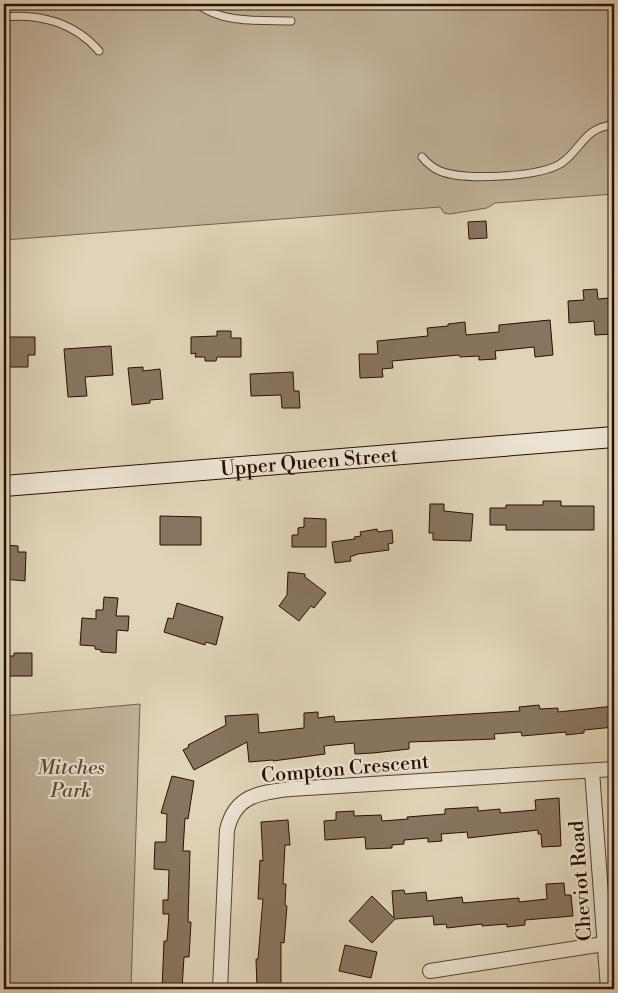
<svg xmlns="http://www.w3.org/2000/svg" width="618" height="993" font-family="'Libre Bodoni',serif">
  <rect width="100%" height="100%" fill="#e0d4b8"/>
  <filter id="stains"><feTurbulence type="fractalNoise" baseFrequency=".004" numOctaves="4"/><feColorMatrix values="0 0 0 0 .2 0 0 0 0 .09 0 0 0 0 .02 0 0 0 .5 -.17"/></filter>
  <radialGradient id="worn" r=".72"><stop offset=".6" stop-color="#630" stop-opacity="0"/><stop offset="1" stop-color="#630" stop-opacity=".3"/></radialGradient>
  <!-- green -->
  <g fill="#c1b299" stroke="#75604c">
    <path d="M4,4H614V194L495,203L487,208L450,214L444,213L440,207L4,240Z"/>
    <path d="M140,704L131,989H4V716Z"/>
  </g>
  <!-- building -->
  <g fill="#887560" stroke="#290e00">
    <path d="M486,221L487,238L469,239L468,222Z"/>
    <path d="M597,289L598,299L610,298L613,334L595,335L594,321L569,323L568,301L584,300L583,290Z"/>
    <path d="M550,320L553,355L535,357L534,347L495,351L496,359L479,360V356L460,357L459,355L392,361L393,368L382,369L383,377L360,378L359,354H378L377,341L428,336L427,328L448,326V324L465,322L466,335L499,332V325Z"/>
    <path d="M217,331H231V338H241V357H217L216,361H205V357H195L196,353L191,354V337L217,336Z"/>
    <path d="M4,337H35V355H28V367H4Z"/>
    <path d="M111,346L113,375L85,377L87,396L68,397L64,349Z"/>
    <path d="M143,367V371L160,369L163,399L150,400V403L132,405L128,368Z"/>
    <path d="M293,372L294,391H299L300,408H282L281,395L251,396L250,374Z"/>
    <path d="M543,501H561V506H594V530H506V525H490V508H506V505H543Z"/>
    <path d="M430,504H444V511L473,514L471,541L433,540V533H429Z"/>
    <path d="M160,516L201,517V545H160Z"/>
    <path d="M304,518L326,519V547H292V535H298V528L304,527Z"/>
    <path d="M377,529L378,532L392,530L393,543L388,544L389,550L358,554L350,557L351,561L335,563L332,542L355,539L354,537L361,536L360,532Z"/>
    <path d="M4,545L18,546V552H26L25,581L4,579Z"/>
    <path d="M288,572L305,574V577L326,593L314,608L311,606L299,621L279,606L287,595Z"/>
    <path d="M104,597L118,598L116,616H129L128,631L117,630L116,653L101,652V650L95,649V646L80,645L82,618L96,619V610H103Z"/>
    <path d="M177,603L223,617L216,645L206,642L205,645L164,632L168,618L173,619Z"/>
    <path d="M14,653H32V676H6V656H14Z"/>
    <path d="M539,705L540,709L558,708V712L614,706V727L584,730V733L566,735V732L522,736L521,732L494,734L495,739L409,742V749L373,753L355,754L354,743L324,746L325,754L273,761V760L249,762L247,742L194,770L183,750L189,747L188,745L226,725L225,716L258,714L259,733L304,728V713L318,712V718L334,716L335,722L520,711L519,707Z"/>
    <path d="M172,776L194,781L188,819L185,818L183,851H190L188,922H191L189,957H184L182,989H162L164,941H167L169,914H163V900H168L169,870L154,869L155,842H166L167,814L161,813Z"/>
    <path d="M559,798L561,846L542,847L541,834H538V830L468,838L467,832L441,834L442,841L428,842V838L404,840V844L392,845V848L366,849L365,837L325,840L324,821L336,820V812L354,811V816L381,815L382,821L408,819L407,817L445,814V809L478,807V811L500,809V813L536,810L535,800Z"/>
    <path d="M288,820L290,845H285L283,884H286L285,905L287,906L284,943L281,942V989H257L256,959H258L263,899H258L260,860L263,861L261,822Z"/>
    <path d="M564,883L565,895H571L573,916L525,920V925L507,927V924L482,926V924L447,928L446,924L434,925L433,916L395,919L372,943L349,921L372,896L394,918L392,891L404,890L405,894L426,892L427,901L462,897L463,903L519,898V902L547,899L546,884Z"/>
    <path d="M345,945L377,952L371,978L339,971Z"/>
  </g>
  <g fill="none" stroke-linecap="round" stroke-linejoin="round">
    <defs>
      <g id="lane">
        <path d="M198,4C222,24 262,20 291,21"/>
        <path d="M4,17C40,13 75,23 99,51"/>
        <path d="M422,157C427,163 433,168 440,171C463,181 538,177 560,164C582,150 583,127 614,125"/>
      </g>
      <g id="street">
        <path d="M592,771L608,989"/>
        <path d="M430,971L604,944"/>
        <path d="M220,989L227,830C235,795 259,793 290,789L614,769"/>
      </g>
      <g id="secondary">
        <path id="s1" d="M4,486L614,437"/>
      </g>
    </defs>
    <!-- lane casing -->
    <use href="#lane" stroke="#57402e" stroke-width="9"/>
    <!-- street casing -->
    <use href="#street" stroke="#57402e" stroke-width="16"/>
    <!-- secondary casing -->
    <use href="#secondary" stroke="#290e00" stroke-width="22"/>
    <!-- lane -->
    <use href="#lane" stroke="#ebe3d1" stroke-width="7"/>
    <!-- street -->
    <use href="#street" stroke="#ebe3d1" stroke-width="14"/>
    <!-- secondary -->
    <use href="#secondary" stroke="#ebe3d1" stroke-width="20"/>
  </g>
  <g text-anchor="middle" stroke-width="4.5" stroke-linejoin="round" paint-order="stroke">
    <!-- street labels -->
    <g font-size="20" fill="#290e00" stroke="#ebe3d1">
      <text dy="7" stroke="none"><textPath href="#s1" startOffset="306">Upper Queen Street</textPath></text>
      <text transform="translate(345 768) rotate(-5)" y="7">Compton Crescent</text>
      <text transform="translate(580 881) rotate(-94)" y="7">Cheviot Road</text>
    </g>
    <!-- park labels -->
    <g font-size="20" font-style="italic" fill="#5e4736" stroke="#ebe3d1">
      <text x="71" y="774">Mitches<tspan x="71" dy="23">Park</tspan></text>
    </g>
  </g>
  <!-- margin -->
  <rect width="618" height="993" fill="none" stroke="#e0d4b8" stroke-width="20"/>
  <rect x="5" y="5" width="608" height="983" fill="none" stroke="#290e00" stroke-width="2.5"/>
  <rect x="10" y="10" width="598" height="973" fill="none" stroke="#290e00"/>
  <rect width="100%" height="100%" filter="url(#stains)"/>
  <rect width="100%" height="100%" fill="url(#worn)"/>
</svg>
